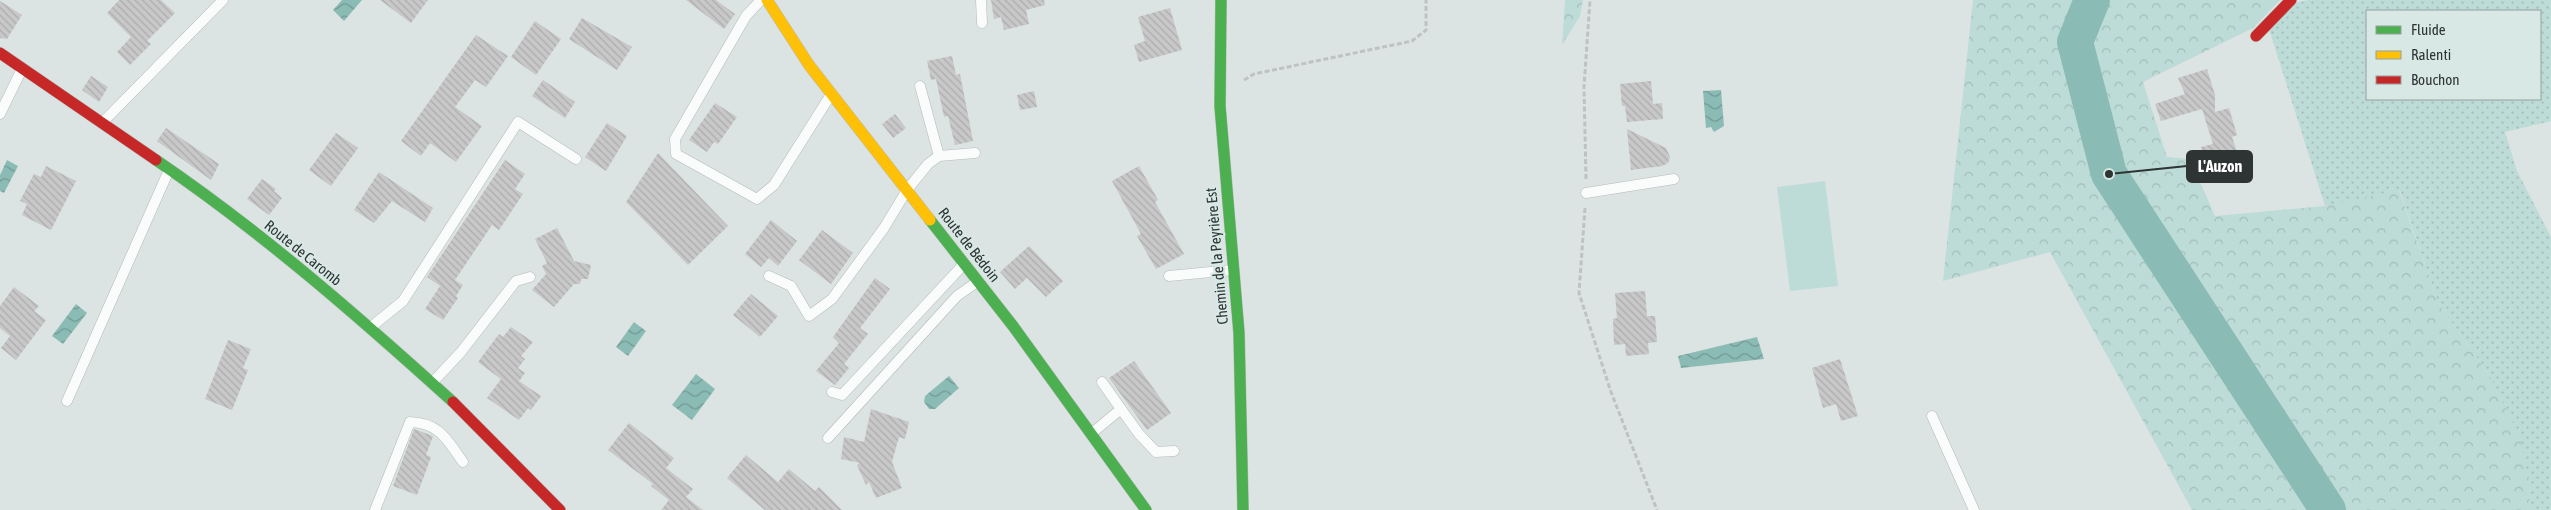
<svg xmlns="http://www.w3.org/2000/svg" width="2551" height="510" font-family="'Asap Condensed',sans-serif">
  <defs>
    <pattern id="grass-dots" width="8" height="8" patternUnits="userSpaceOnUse" patternTransform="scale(1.25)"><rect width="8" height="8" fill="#bddcd7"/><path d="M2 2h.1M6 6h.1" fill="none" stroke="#a3bdb9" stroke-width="1.8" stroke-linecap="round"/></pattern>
    <pattern id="forest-crowns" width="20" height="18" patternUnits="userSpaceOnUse" patternTransform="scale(1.25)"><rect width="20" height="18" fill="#bddcd7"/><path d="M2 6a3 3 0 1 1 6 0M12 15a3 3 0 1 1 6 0" fill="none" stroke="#a3bdb9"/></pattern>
    <pattern id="water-waves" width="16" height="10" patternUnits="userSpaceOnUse" patternTransform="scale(1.25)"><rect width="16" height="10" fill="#8bbbb5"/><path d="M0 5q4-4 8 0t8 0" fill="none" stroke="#729994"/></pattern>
    <pattern id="building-back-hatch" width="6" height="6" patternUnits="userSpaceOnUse" patternTransform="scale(1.25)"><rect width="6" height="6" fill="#c7c8c7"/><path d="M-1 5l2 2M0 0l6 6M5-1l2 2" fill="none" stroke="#abacab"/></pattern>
  </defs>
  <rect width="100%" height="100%" fill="#dce4e3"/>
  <!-- grass -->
  <path fill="url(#grass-dots)" fill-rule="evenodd" d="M2309,0H2551V121L2505,132L2517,171L2551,237V510H2529V483L2488,373L2439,305L2400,191L2325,206L2269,29L2294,3ZM2367,11H2540V99H2367Z"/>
  <!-- forest -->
  <g fill="url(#forest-crowns)">
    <path d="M1565,0H1583L1580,16L1562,45Z"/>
    <path d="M1973,0H2280L2253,28L2143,82L2167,157L2190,159L2215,216L2325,206L2399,190L2439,305L2488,373L2520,437L2529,483V510H2192L2050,252L1943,281Z"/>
  </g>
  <!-- pitch -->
  <path fill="#bddcd7" d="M1825,181L1838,286L1790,291L1777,187Z"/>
  <!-- water -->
  <g fill="url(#water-waves)">
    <path d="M342,0H362L344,21L333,10Z"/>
    <path d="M1721,90L1724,126L1714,132L1711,127L1706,128L1703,91Z"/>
    <path d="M7,160L18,166L4,193L0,191V175Z"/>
    <path d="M76,304L87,313L63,344L52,336Z"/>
    <path d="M634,322L646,331L628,356L616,347Z"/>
    <path d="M1757,337L1764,359L1681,368L1678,356Z"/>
    <path d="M696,374L715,389L692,420L672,405Z"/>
    <path d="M949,376L959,388L935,409H929L924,402L925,396Z"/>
  </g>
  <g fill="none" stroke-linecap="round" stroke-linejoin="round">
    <!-- river -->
    <path stroke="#8bbbb5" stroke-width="36" d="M2092,0L2075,42L2109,174L2328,510"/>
  </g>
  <!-- building -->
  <g fill="url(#building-back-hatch)">
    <path d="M119,0H161L175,13L147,41L151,44L130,65L117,52L131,37L107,13Z"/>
    <path d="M380,0H428L411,23Z"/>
    <path d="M686,0H716L735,14L724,29Z"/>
    <path d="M991,0H1044L1045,5L1026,10L1029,24L1004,30L1001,17L994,19Z"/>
    <path d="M0,1L22,15L7,39L0,38Z"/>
    <path d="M1170,8L1182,50L1139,62L1134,45L1145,41L1138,17Z"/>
    <path d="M582,18L632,47L617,70L569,39Z"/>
    <path d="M535,21L561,39L536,75L511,57Z"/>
    <path d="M476,35L508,56L486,87L475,80L455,107L482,126L456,162L430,143L421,156L401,141Z"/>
    <path d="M952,56L956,75L960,74L973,141L955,145L948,116L944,117L936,79L931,80L927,61Z"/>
    <path d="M2207,69L2215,95V112L2229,108L2237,135L2232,137L2239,158L2207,168L2201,147L2213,144L2202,109L2161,121L2155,104L2185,94L2178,78Z"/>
    <path d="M91,76L108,87L99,102L82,90Z"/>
    <path d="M543,80L575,102L565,118L532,96Z"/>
    <path d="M1651,81L1653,104L1662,103L1663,119L1627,122L1625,106H1622L1620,84Z"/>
    <path d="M1034,91L1037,107L1020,110L1017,95Z"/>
    <path d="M715,103L737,117L718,144L714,142L707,152L689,140Z"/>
    <path d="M895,114L906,128L893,138L882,124Z"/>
    <path d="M607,123L627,136L606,171L585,157Z"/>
    <path d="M166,128L219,164L211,180L157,141Z"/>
    <path d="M1627,129L1666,148L1670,157L1668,163L1662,166L1631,170Z"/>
    <path d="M336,133L358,148L331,186L309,170Z"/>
    <path d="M658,153L728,226L688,265L626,202Z"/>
    <path d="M505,160L525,174L515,189L523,194L499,230L492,225L455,280L463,285L456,296L458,298L443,320L425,309L440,286L427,277Z"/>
    <path d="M46,166L76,181L51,230L22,215L27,204L20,201L34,174L41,177Z"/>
    <path d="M1139,166L1158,200L1155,202L1184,254L1156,269L1137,236L1141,234L1112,181Z"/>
    <path d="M379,172L433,208L425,222L392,201L374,223L354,210Z"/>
    <path d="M262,179L276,189L274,191L282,198L269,215L247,199Z"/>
    <path d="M771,220L797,241L778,266L769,258L761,267L745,254Z"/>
    <path d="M557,228L574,261L591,265L588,279H581L580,284H574L554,307L532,290L546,274L542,266L547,263L535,239Z"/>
    <path d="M822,230L853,253L831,284L799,260Z"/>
    <path d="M1029,246L1063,281L1046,297L1027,278L1015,289L1000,272Z"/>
    <path d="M875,278L890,289L860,328L868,334L844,364L849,368L835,385L816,371L839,343L833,337Z"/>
    <path d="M14,287L39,306L34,311L46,320L16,360L1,348L10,336L0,328V306Z"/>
    <path d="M1645,291L1647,316H1655L1657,342L1648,343L1649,354L1626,356L1625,344L1614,345L1613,319L1617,318L1615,293Z"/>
    <path d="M751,294L778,316L760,337L733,315Z"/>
    <path d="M511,327L533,342L521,356L525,359L518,368L525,373L519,381L541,396L531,410L528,408L519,420L487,398L501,379L478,362L499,334L503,337Z"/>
    <path d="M228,340L251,349L243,368L248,370L232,410L205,399Z"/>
    <path d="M1840,359L1858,416L1841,421L1836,404L1823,408L1812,368Z"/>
    <path d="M1134,361L1171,413L1147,430L1109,378Z"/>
    <path d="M871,409L909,422L905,439L899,437L892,462L902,488L876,498L869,482L866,485L857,465L860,463L841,459L844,437L864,442Z"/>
    <path d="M629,423L674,458L666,468L693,489L686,497L703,510H661L669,500L651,486L653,484L608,450Z"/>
    <path d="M414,429L433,436L426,455L431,457L417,495L393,486Z"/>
    <path d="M746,455L778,482L789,469L815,491L819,487L842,510H765L727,478Z"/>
  </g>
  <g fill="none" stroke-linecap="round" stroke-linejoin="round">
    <defs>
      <g id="lane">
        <path d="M761,0L746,16L675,139L676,154L757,199L774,185L830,96"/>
        <path d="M981,0L982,23"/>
        <path d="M920,86L939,156"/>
        <path d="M0,114L22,69"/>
        <path d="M103,122L223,0"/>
        <path d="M1586,193L1674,179"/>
        <path d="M769,276L791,286L809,316L832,299L884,228L907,190L928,164L939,156L975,153"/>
        <path d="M1169,276L1232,270"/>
        <path d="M371,327L403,301L518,122L576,159"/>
        <path d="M433,382L461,352L516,281L530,277"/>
        <path d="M1102,382L1121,409"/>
        <path d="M832,392L842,395L964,264"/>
        <path d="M67,401L169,170"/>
        <path d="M1932,416L1974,510"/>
        <path d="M1092,433L1121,409L1139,434L1156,452L1174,451"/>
        <path d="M828,438L957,296L977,282"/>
        <path d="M375,510L410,422C440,423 447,440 463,462"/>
      </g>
      <g id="fast">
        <path d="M1221,0L1220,106L1239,333L1243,510"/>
        <path d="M156,160C262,232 359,317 453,402"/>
        <path d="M930,220L1013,326L1146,510"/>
      </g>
      <path id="slow" d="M767,0L809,65L930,220"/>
      <g id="jam">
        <path d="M2256,36L2291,0"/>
        <path d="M0,53L156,160"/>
        <path d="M453,402L560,510"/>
      </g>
    </defs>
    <!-- lane casing -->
    <use href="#lane" stroke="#b4bab9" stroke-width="11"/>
    <!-- fast casing -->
    <use href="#fast" stroke="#b4bab9" stroke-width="12"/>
    <!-- slow casing -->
    <use href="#slow" stroke="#b4bab9" stroke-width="12"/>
    <!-- jam casing -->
    <use href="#jam" stroke="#b4bab9" stroke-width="12"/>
    <!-- path -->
    <g stroke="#bec2c1" stroke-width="3" stroke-dasharray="5 2.5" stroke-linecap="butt">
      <path d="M1244,80L1254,74L1412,41L1426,30V0"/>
      <path d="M1586,179L1584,87L1590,0"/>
      <path d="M1585,208L1579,293L1611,392L1657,510"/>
    </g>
    <!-- lane -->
    <use href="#lane" stroke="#fafbfb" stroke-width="10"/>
    <!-- fast -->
    <use href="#fast" stroke="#4caf50" stroke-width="11"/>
    <!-- slow -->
    <use href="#slow" stroke="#ffc107" stroke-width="11"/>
    <!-- jam -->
    <use href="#jam" stroke="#c62828" stroke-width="11"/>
  </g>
  <g text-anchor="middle" stroke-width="4.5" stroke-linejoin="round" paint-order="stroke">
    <!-- street labels -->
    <g font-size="15" fill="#2e3433" stroke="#d8e8e5">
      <text transform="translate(969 245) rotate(52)" y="5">Route de Bédoin</text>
      <text transform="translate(303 253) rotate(39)" y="5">Route de Caromb</text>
      <text transform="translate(1217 256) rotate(-95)" y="5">Chemin de la Peyrière Est</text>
    </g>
  </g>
  <!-- callouts -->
  <path fill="none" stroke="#2e3433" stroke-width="2" d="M2109 174L2187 166"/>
  <circle fill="#2e3433" stroke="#d8e8e5" stroke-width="2" cx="2109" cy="174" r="5"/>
  <rect fill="#2e3433" stroke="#2e3433" stroke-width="2" x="2187" y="151" width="65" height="31" rx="5"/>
  <g font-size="16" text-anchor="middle" font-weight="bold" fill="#fff">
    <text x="2220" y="172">L'Auzon</text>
  </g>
  <!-- legend -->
  <rect x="2366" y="10" width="175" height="90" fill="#d8e8e5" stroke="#94a09e"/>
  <rect x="2376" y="26" width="25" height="8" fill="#4caf50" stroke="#94a09e"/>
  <text x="2411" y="35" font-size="15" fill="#2e3433">Fluide</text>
  <rect x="2376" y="51" width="25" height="8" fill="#ffc107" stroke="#94a09e"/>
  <text x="2411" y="60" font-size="15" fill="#2e3433">Ralenti</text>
  <rect x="2376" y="76" width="25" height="8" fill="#c62828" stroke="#94a09e"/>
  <text x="2411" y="85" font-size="15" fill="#2e3433">Bouchon</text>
</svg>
